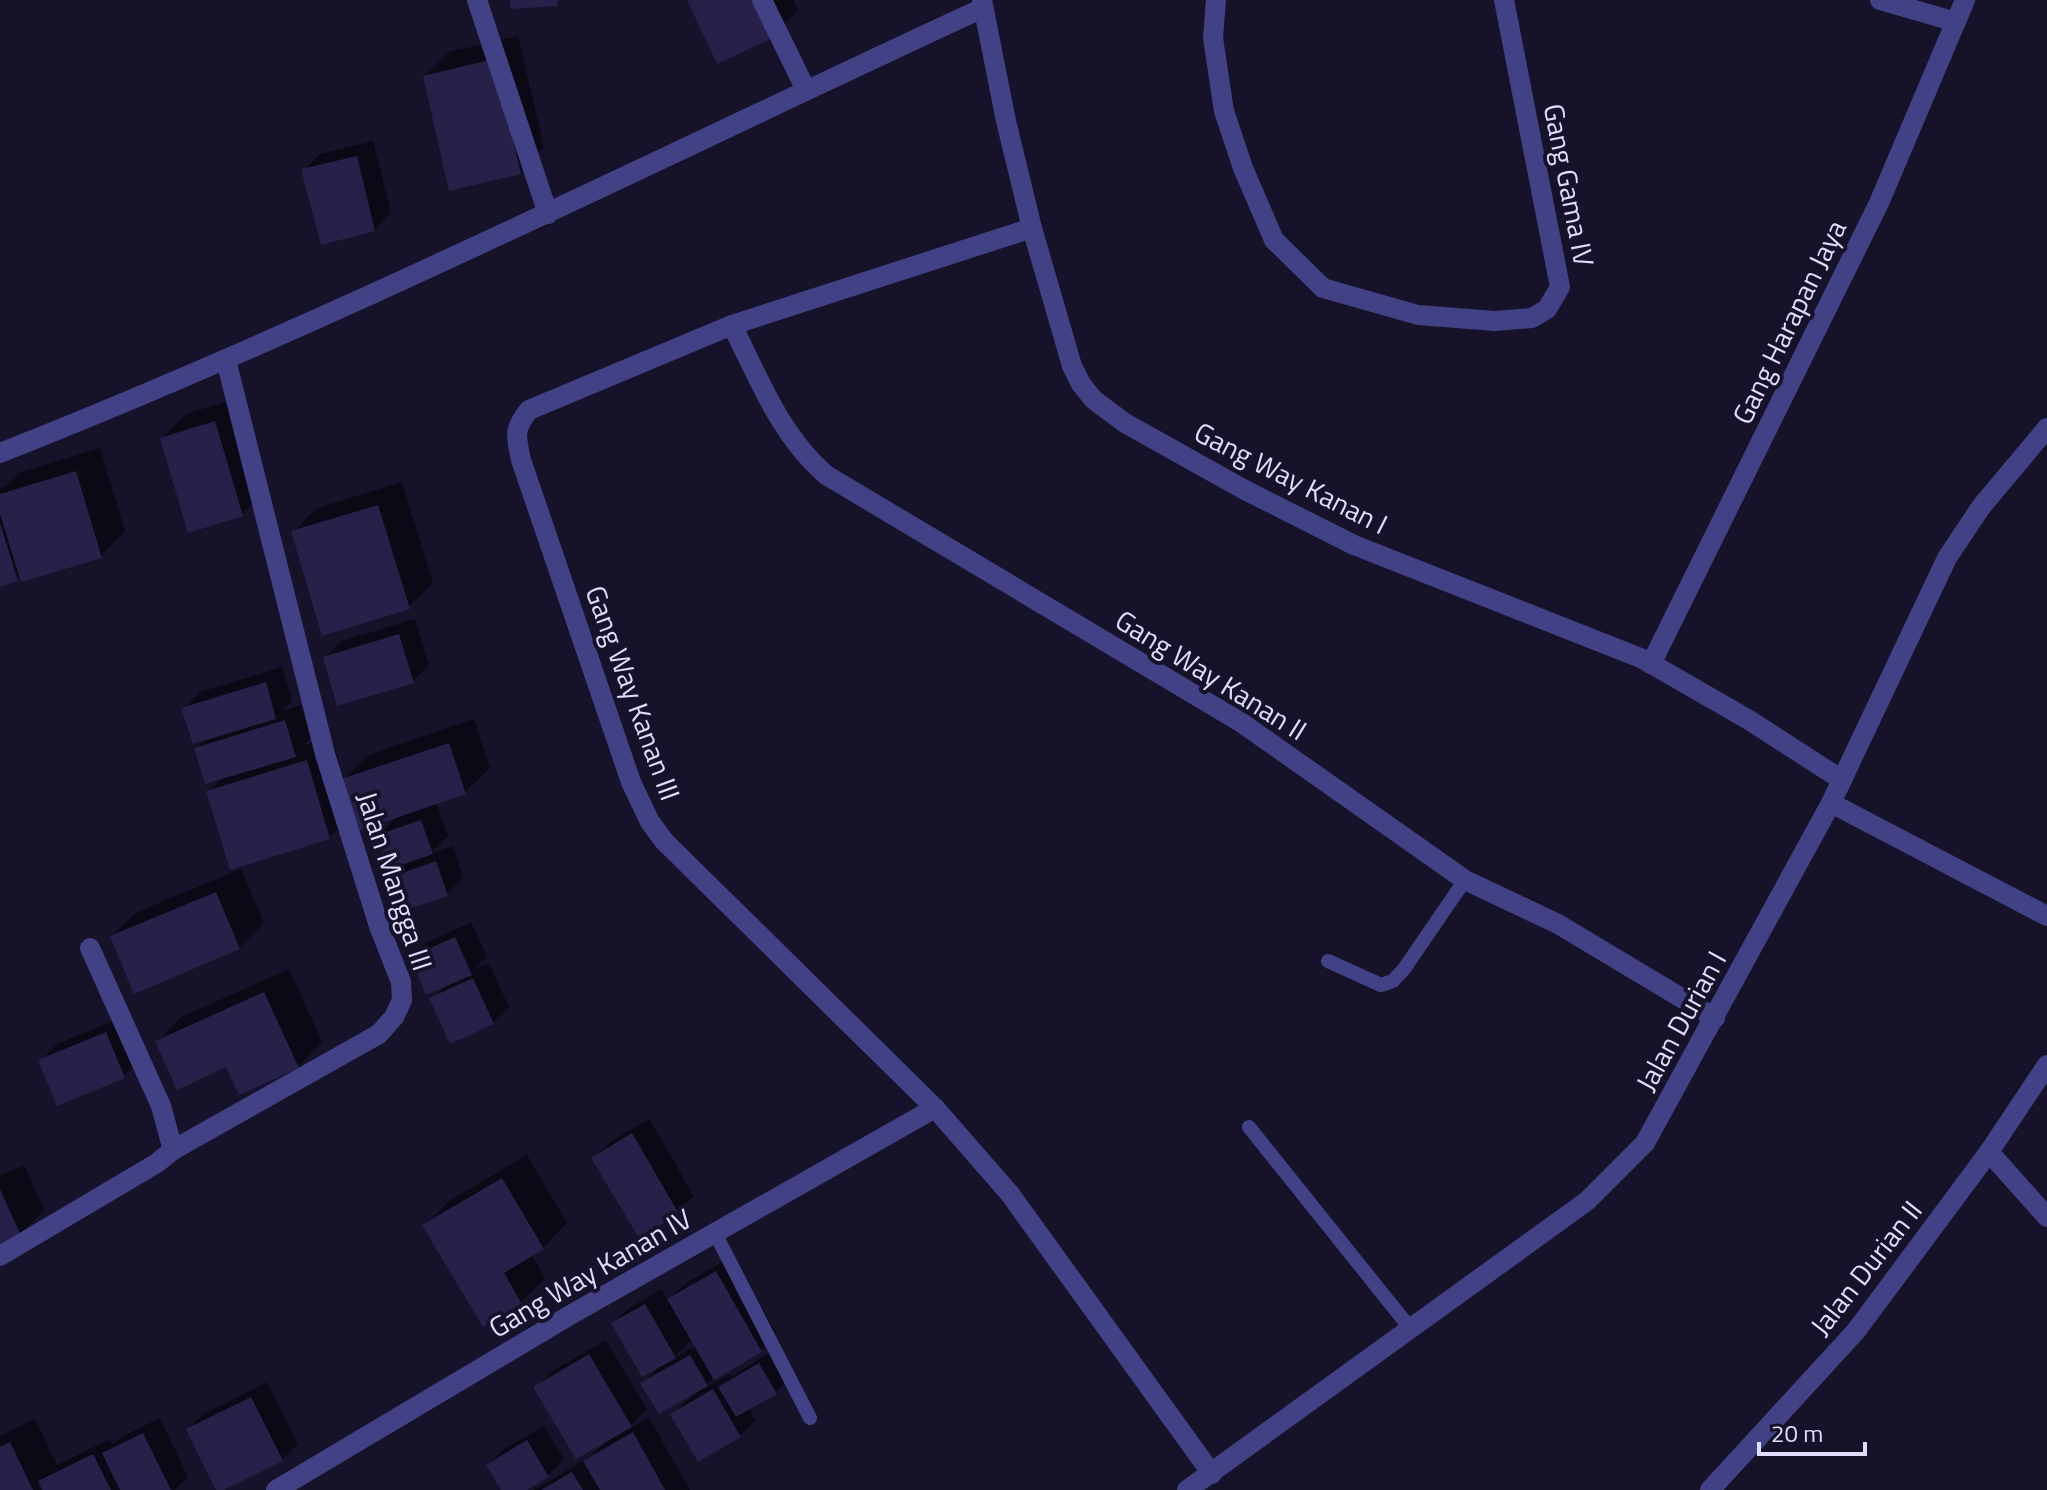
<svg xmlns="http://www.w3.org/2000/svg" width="2047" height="1490" font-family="'Titillium Web',sans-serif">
  <rect width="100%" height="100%" fill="#161229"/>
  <!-- shadow -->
  <g fill="#0007" fill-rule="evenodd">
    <path d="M689,0H793L798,10L773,35Z"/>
    <path d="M518,36L544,147L520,172L425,76L449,52Z"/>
    <path d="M373,141L391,213L374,230L304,170L320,154Z"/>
    <path d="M239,398L266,490L242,514L162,438L186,414Z"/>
    <path d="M100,448L125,531L101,556L21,576L0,585V488L6,486L21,472Z"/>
    <path d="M402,482L433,583L408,607L293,532L317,508Z"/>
    <path d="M415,619L429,665L413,681L325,658L341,641Z"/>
    <path d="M282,667L292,701L282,711L301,705L311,738L304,745L331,737L344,779L368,755L474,719L490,768L465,792L436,802L448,836L430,854L453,846L463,878L447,894L393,877L411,859L379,835L400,814L354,813L329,838L208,792L223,777L197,748L207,738L184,709L200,692Z"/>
    <path d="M241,869L264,923L239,948L112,936L137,912Z"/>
    <path d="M471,922L487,957L473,970L489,963L509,1007L492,1023L432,999L447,984L412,958L428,942Z"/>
    <path d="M289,969L322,1042L298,1067L227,1064L157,1042L181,1017Z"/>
    <path d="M123,1017L140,1060L124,1076L41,1061L57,1044Z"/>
    <path d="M649,1119L694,1196L678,1212L639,1235L594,1158L610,1142Z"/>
    <path d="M527,1155L567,1223L543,1248L531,1254L545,1278L521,1302L425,1226L449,1201Z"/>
    <path d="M24,1165L45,1210L20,1234L0,1243V1176Z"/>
    <path d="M732,1256L777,1334L761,1350L714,1378L704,1388L730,1374L731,1377L776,1349L792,1376L775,1392L749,1408L756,1420L740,1436L673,1414L693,1394L643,1383L659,1367L613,1324L629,1308L662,1289L668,1300L686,1283ZM693,1339L697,1345L676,1357L675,1356Z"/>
    <path d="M606,1340L647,1409L627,1429L649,1418L690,1490H534L591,1456L605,1442L536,1388L552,1371Z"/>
    <path d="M267,1382L298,1444L281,1460L218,1490L188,1429L205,1413Z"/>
    <path d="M160,1418L188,1477L175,1490H0V1436L35,1419L57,1465L110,1439L113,1445L121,1437Z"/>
    <path d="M544,1426L564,1459L548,1475L523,1490H503L488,1465L504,1449Z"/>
  </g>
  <!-- building -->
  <g fill="#272049">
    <path d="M510,0H557L558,6L510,9Z"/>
    <path d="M687,0H757L775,37L717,64Z"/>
    <path d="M494,59L521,174L449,191L423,76Z"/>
    <path d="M357,156L375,231L321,245L301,169Z"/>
    <path d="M215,421L243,516L188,533L160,438Z"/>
    <path d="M76,471L102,558L21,582L0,514V494Z"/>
    <path d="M378,505L410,609L322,636L291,531Z"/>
    <path d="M0,523L18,581L0,587Z"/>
    <path d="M399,634L414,683L337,706L323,657Z"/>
    <path d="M266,682L276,719L193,744L181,708Z"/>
    <path d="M285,720L296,757L205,784L194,748Z"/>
    <path d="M449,743L466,794L358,831L341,779Z"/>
    <path d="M307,760L330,839L230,870L206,791Z"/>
    <path d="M421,820L433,854L389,869L377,835Z"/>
    <path d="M436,861L448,896L402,911L391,877Z"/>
    <path d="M216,892L240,949L134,994L110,936Z"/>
    <path d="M455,937L472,975L426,995L410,957Z"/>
    <path d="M473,978L494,1024L450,1044L429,998Z"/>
    <path d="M264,992L299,1068L239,1095L226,1067L177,1090L155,1041Z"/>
    <path d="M106,1032L125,1078L57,1106L38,1060Z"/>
    <path d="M632,1133L679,1214L639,1238L591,1158Z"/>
    <path d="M502,1178L544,1249L504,1273L522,1304L483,1327L422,1225Z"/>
    <path d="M0,1189L21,1236L0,1246Z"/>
    <path d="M716,1271L762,1352L714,1380L667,1299Z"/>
    <path d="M645,1304L676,1358L642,1377L611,1323Z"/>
    <path d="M589,1354L632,1427L576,1459L533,1387Z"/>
    <path d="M690,1355L708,1386L659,1414L640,1383Z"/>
    <path d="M759,1363L777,1394L736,1417L718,1387Z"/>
    <path d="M713,1389L741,1437L698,1462L670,1414Z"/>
    <path d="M251,1397L283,1461L224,1490H216L186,1429Z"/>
    <path d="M633,1432L665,1490H600L583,1461Z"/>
    <path d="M143,1433L171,1490H120L102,1453Z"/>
    <path d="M527,1440L549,1477L527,1490H501L486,1465Z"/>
    <path d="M10,1442L33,1490H0V1447Z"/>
    <path d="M93,1454L111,1490H42L38,1481Z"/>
    <path d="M572,1472L583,1490H541Z"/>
  </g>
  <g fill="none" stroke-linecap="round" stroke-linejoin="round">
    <!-- service -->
    <g stroke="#424185" stroke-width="14">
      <path d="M1328,961L1381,985L1393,981L1404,969L1465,880"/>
      <path d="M1249,1127L1410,1328"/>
      <path d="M715,1233L810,1418"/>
    </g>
    <!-- minor -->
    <g stroke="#424185" stroke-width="20">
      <path d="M477,0L548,214"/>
      <path d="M762,0L806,90"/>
      <path d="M982,0L1006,121L1032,228L1072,366L1081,384L1094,400L1125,423L1243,489L1354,545L1643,659L1749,720L1842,780"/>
      <path d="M1216,0L1213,38L1224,111L1243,168L1274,240L1323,288L1418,315L1495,321L1532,318L1547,309L1560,287L1504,0"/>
      <path d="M1880,0L1956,22"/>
      <path d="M1032,228L732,325L529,410C513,430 516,436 521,460L631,782L650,822L664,841L935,1108L1010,1194L1212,1474"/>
      <path d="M732,325C759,379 780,435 826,475L1242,723L1465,880L1558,924L1715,1018"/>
      <path d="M0,453C335,321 656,159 983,8"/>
      <path d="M1651,664L1879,203L1965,0"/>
      <path d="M1831,803L2047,916"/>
      <path d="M90,948L161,1106L173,1150"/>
      <path d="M1989,1152L2047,1217"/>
      <path d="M0,1256L157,1163L173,1150L379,1034L394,1017L402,1000L401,982L379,926L325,754L226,360"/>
      <path d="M276,1490L572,1314L935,1108"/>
      <path d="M1187,1490L1587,1201L1645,1143L1831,803L1947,558L1981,507L2047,428"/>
      <path d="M1710,1490L1856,1331L1989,1152L2047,1065"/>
    </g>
  </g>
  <g text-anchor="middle" stroke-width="8" stroke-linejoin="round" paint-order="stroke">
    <!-- street labels -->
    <g font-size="28" fill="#e0dcfd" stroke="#161229">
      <text transform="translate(1569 185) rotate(79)" y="10">Gang Gama IV</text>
      <text transform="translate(1789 322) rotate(-64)" y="10">Gang Harapan Jaya</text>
      <text transform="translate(1291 478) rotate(27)" y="10">Gang Way Kanan I</text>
      <text transform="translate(1211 675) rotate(32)" y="10">Gang Way Kanan II</text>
      <text transform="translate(633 693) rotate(70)" y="10">Gang Way Kanan III</text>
      <text transform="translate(395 881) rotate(72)" y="10">Jalan Mangga III</text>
      <text transform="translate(1681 1021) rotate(-61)" y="10">Jalan Durian I</text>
      <text transform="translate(1866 1268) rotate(-52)" y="10">Jalan Durian II</text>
      <text transform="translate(590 1273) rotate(-30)" y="10">Gang Way Kanan IV</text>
    </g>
  </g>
  <!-- scale -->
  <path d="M1759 1442v12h106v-12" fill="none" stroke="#e0dcfd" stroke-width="4"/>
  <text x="1771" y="1442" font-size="24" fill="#e0dcfd" stroke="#161229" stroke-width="6" paint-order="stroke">20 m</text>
</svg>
